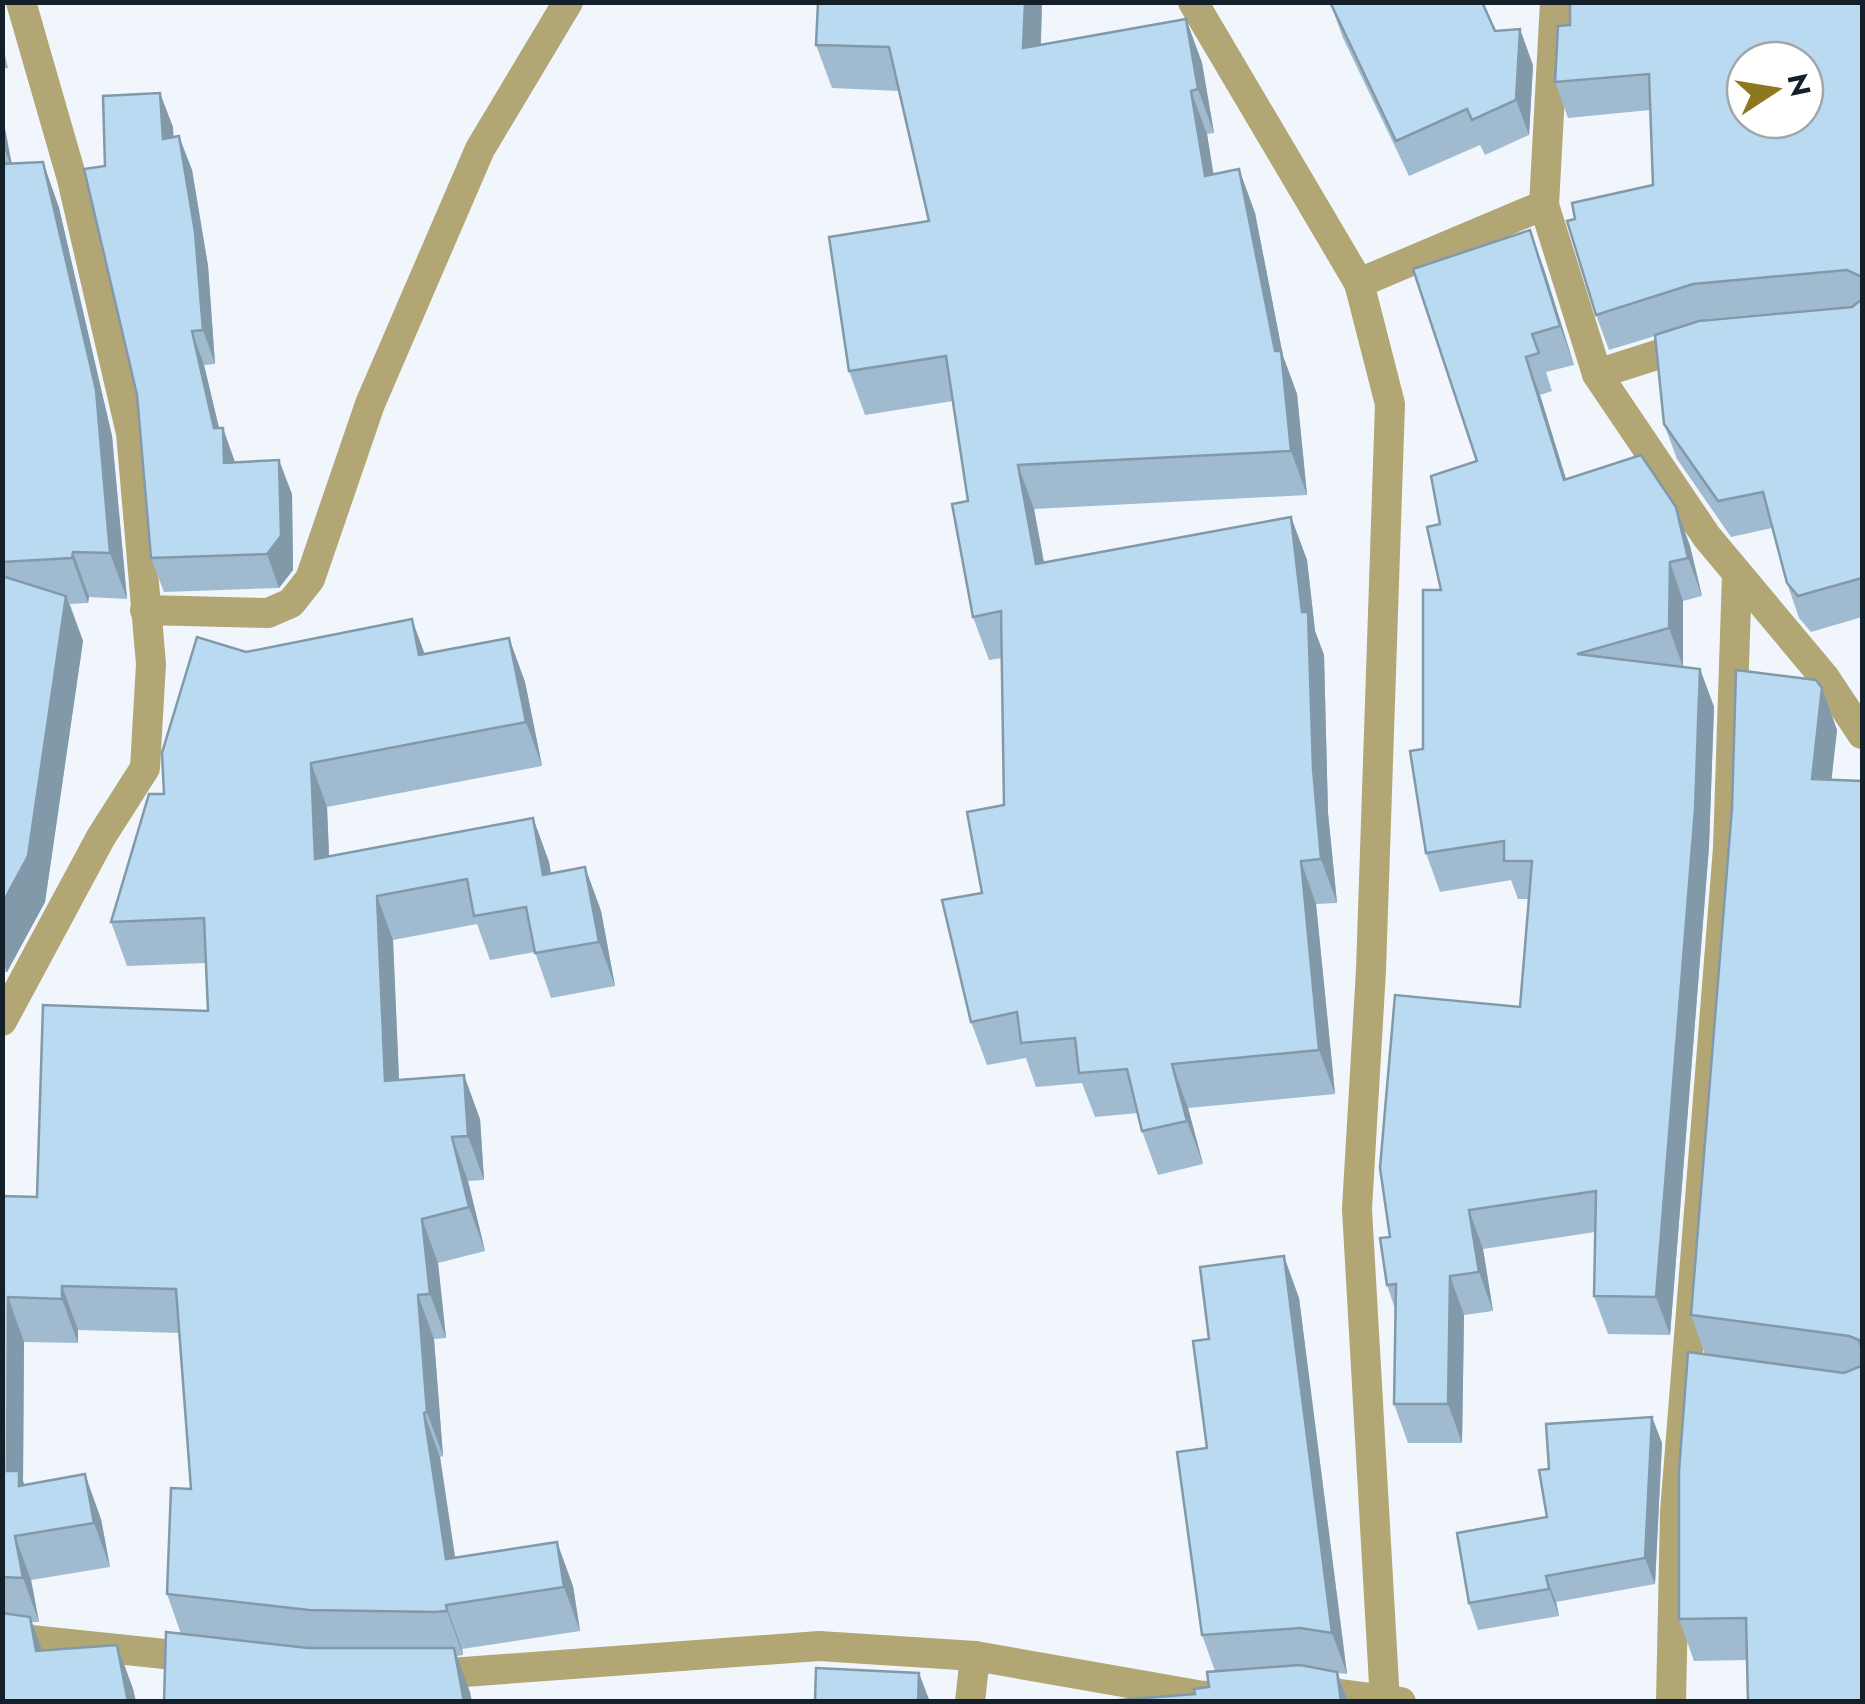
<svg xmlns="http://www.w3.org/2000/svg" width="1865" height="1704" font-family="Jost,sans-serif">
  <rect width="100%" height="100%" fill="#f0f6fb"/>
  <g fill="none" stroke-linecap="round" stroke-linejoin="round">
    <!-- minor -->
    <g stroke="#b2a674" stroke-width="30">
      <path d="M1193,2L1359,283L1390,404L1371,970L1357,1209L1385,1702"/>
      <path d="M1544,205L1597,374L1707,537L1825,678L1862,734"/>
      <path d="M1359,283L1544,205L1555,2"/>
      <path d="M1597,374L1694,343"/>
      <path d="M145,610L268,613L291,603L310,579L370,404L480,149L568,2"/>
      <path d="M2,1021L101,837L145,768L151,664L131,433L72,179L21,2"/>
      <path d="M2,1637L203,1658"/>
      <path d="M423,1675L819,1646L975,1656L1203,1696L1232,1694"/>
      <path d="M1303,1689L1401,1702"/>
      <path d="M970,1702L975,1656"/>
      <path d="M1671,1702L1675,1512L1728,848L1737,574"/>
    </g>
  </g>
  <!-- wall -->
  <g fill="#a0bbd0" fill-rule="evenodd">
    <path d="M818,2H1042L1041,45L1186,19L1202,63L1214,133L1207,134L1213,174L1239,169L1255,213L1283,356L1297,394L1307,495L1034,509L1044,562L1291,517L1307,560L1315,631L1324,655L1328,813L1337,903L1316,904L1335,1094L1188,1108L1203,1164L1158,1175L1142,1131L1138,1113L1095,1117L1082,1083L1036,1087L1026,1058L987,1065L971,1022L982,893L1004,805L1002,658L989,660L973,617L968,501L953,401L865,415L849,371L929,221L899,91L832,88L816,45Z"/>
    <path d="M1330,2L1495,31L1533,65L1529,135L1485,155L1480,145L1409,176L1343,38Z"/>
    <path d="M1862,2V617L1811,632L1799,618L1787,583L1772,528L1731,537L1677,459L1664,424L1655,336L1609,350L1596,315L1653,185L1650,110L1568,118L1555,82L1570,25ZM1853,306L1852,307L1702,321L1706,319Z"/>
    <path d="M2,42L8,68L2,69Z"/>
    <path d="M2,113L12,164L43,162L59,208L112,436L127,599L89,597L88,603L70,604L83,641L45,902L7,972H2Z"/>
    <path d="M173,127V137L192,170L208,266L215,364L204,365L219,428L235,463L292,494L293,570L279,588L164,592L151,558L137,395L105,166Z"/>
    <path d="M1544,269L1574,365L1546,372L1552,391L1540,395L1566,479L1676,507L1690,546L1702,596L1683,601V667L1700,669L1714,707L1709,847L1670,1335L1608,1334L1594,1296L1595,1232L1483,1249L1493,1311L1464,1315L1462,1443H1408L1394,1404L1395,1309L1387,1285L1390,1237L1520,1007L1529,899H1518L1511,880L1440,892L1426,853L1423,749L1441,590L1440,524L1477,461Z"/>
    <path d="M509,638L525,682L542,766L327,807L329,856L533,818L549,862L551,874L585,867L601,911L615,986L551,998L535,952L490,960L477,924L393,940L399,1080L480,1119L484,1180L468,1181L485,1251L438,1263L446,1338L434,1339L443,1456L440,1457L455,1558L573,1586L580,1631L462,1649L463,1655L457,1656L472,1702H164L181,1634L167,1594L191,1489L180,1333L78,1330V1343L24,1342L23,1481L24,1485L101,1519L110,1567L31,1580L39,1622H31L42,1651L117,1645L133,1689L136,1702H2V1196L37,1197L208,1011L206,963L127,966L111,922L164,794L246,652L425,654Z"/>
    <path d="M1822,688L1837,730L1831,780L1862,781V1702L1747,1660L1694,1661L1679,1619L1705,1355L1691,1315Z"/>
    <path d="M1299,1298L1347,1674L1338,1673L1348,1702H1094L1195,1694L1209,1687L1215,1671L1202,1635L1209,1339Z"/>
    <path d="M1652,1417L1662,1443L1655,1584L1556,1602L1559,1616L1478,1630L1469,1603L1547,1517L1549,1469Z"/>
  </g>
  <!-- shaded-wall -->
  <g fill="#8299a9">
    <path d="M1025,2H1042L1039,92L1023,48Z"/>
    <path d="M1186,19L1202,63L1214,133L1198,89Z"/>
    <path d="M1520,29L1533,65L1529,135L1516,100Z"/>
    <path d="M1191,91L1207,134L1221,220L1205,176Z"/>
    <path d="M160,93L173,127L176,173L163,139Z"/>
    <path d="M2,113L13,172L2,142Z"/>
    <path d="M179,136L192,170L208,266L215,364L203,330Z"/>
    <path d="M43,162L59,208L112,436L127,599L110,553Z"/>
    <path d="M1239,169L1255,213L1283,356L1297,394L1307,495L1291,451L1275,351Z"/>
    <path d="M1530,230L1544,269L1574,365L1560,326Z"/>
    <path d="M192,331L204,365L224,449L223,428L235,462L237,497L224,463L214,428Z"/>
    <path d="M1526,357L1540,395L1578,518L1564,480Z"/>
    <path d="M279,460L292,494L293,570L279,588L267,554Z"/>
    <path d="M1018,465L1034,509L1052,607L1036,564Z"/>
    <path d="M1676,507L1690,546L1702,596L1688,558Z"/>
    <path d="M1291,517L1307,560L1315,631L1324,655L1328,813L1337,903L1321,859L1313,769L1302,612Z"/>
    <path d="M73,552L89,597L88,603L72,558Z"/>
    <path d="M1670,562L1683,601V667L1669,628Z"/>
    <path d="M66,596L83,641L45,902L7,972L2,958V904Z"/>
    <path d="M412,619L428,663L419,655Z"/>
    <path d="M509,638L525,682L542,766L526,722Z"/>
    <path d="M1700,669L1714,707L1709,847L1670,1335L1656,1297Z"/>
    <path d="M1822,688L1837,730L1827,821L1812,779Z"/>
    <path d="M311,763L327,807L331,903L315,859Z"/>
    <path d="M533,818L549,862L559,919L543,875Z"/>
    <path d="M1301,861L1316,904L1335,1094L1319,1050Z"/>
    <path d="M585,867L601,911L615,986L599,942Z"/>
    <path d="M377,896L393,940L401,1125L385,1081Z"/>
    <path d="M1172,1064L1188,1108L1203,1164L1187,1121Z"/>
    <path d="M464,1075L480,1119L484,1180L468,1136Z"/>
    <path d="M452,1137L468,1181L485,1251L469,1207Z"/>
    <path d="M1469,1210L1483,1249L1493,1311L1479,1272Z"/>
    <path d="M422,1219L438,1263L446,1338L430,1294Z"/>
    <path d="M1284,1256L1299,1298L1347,1674L1332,1633Z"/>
    <path d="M1450,1276L1464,1315L1462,1443L1448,1404Z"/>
    <path d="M62,1286L78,1330V1343L62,1299Z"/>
    <path d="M418,1295L434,1339L443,1456L427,1412Z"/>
    <path d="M8,1297L24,1342L23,1481L35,1515L7,1471Z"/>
    <path d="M424,1413L440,1457L462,1603L446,1559Z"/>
    <path d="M1652,1417L1662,1443L1655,1584L1645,1558Z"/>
    <path d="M85,1474L101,1519L110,1567L94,1523Z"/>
    <path d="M15,1536L31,1580L39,1622L23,1578Z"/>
    <path d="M557,1542L573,1586L580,1631L564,1587Z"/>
    <path d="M1546,1576L1556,1602L1559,1616L1549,1589Z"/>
    <path d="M446,1605L462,1649L463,1655L447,1611Z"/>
    <path d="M30,1617L46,1661L36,1651Z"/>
    <path d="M117,1645L133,1689L136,1702H128Z"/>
    <path d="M454,1648L470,1692L472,1702H464Z"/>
    <path d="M1337,1672L1348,1702H1341Z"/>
    <path d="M919,1673L930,1702H918Z"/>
  </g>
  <!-- building -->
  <g fill="#badaf2" stroke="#8299a9" stroke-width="2.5" fill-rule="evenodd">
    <path d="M818,2H1025L1023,48L1186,19L1198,89L1191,91L1205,176L1239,169L1275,351H1281L1291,451L1018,465L1036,564L1291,517L1302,612H1308L1313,769L1321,859L1301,861L1319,1050L1172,1064L1187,1121L1142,1131L1127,1069L1079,1073L1075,1038L1021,1043L1017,1012L971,1022L942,900L982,893L967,812L1004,805L1001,611L973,617L952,504L968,501L946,356L849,371L829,237L929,221L889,47L816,45Z"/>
    <path d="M1330,2H1482L1495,31L1520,29L1516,100L1472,120L1467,109L1396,141Z"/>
    <path d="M1570,2H1862V277L1847,270L1693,284L1596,315L1567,221L1575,219L1572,203L1653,185L1649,74L1555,82L1558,26L1570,25ZM1745,60H1805V120H1745Z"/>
    <path d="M160,93L163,139L179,136L195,232L203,330L192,331L214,428H223L224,463L279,460L281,536L267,554L151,558L137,395L84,169L105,166L103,96Z"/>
    <path d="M43,162L96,390L110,553L73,552L72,558L2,562V164Z"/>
    <path d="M1530,230L1560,326L1532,334L1539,353L1526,357L1564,480L1641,455L1676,507L1688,558L1670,562L1669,628L1577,654L1700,669L1695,809L1656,1297L1594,1296L1596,1191L1469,1210L1479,1272L1450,1276L1448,1404H1394L1396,1284L1387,1285L1380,1238L1390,1237L1380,1168L1395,995L1520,1007L1532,861H1504V841L1426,853L1410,751L1423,749V590H1441L1427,527L1440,524L1431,476L1477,461L1413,269Z"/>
    <path d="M1862,299V578L1798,596L1787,583L1763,492L1718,501L1664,424L1655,335L1699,321L1852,307Z"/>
    <path d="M2,576L66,596L28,856L2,904Z"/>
    <path d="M412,619L419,655L509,638L526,722L311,763L315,859L533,818L543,875L585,867L599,942L535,953L526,907L474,916L467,879L377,896L385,1081L464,1075L468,1136L452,1137L469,1207L422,1219L430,1294L418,1295L427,1412L424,1413L446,1559L557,1542L564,1587L446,1605L447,1611L435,1612L309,1610L167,1594L171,1488L191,1489L176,1289L62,1286V1299L8,1297L7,1471H19V1486L85,1474L94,1523L15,1536L23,1578L2,1577V1196L37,1197L43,1005L208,1011L204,918L111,922L149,794H164L162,753L197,637L246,652Z"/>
    <path d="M1736,670L1816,680L1822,688L1812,779L1862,781V1349L1859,1340L1849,1336L1691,1315L1732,808Z"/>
    <path d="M1284,1256L1332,1633L1300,1628L1202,1635L1177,1452L1207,1448L1193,1341L1209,1339L1200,1267Z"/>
    <path d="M1688,1352L1844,1373L1861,1366L1862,1363V1702H1748L1746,1618L1679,1619V1471Z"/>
    <path d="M1652,1417L1645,1558L1546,1576L1549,1589L1469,1603L1457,1533L1547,1517L1539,1470L1549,1469L1546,1424Z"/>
    <path d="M2,1613L30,1617L36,1651L117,1645L128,1702H2Z"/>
    <path d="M166,1632L308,1648H454L464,1702H164Z"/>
    <path d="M1300,1665L1337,1672L1341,1702H1094L1195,1694L1194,1689L1209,1687L1207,1672Z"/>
    <path d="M816,1668L919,1673L918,1702H815Z"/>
  </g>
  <!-- border -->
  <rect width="1865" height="1704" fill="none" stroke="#142029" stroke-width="10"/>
  <!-- north arrow -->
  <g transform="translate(1775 90) rotate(78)"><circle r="48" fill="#ffffff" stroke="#a1a6a9" stroke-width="2.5"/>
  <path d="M0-8L18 38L0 25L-18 38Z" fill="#8c781d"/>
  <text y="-15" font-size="28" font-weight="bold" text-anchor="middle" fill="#142029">N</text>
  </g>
</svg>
